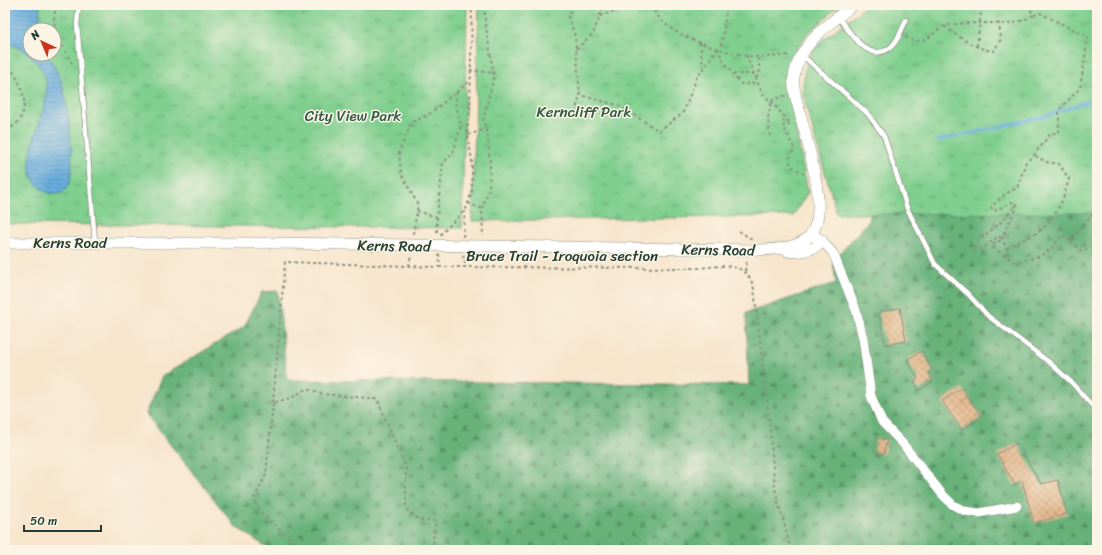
<svg xmlns="http://www.w3.org/2000/svg" width="1102" height="555" font-family="Sriracha,sans-serif">
  <defs>
    <pattern id="forest-firs" width="22" height="20" patternUnits="userSpaceOnUse"><rect width="22" height="20" fill="#68b27a"/><path d="M5 1l3.5 6h-7zM16 11l3.5 6h-7z" fill="#559265"/></pattern>
    <pattern id="park-tufts" width="24" height="20" patternUnits="userSpaceOnUse"><rect width="24" height="20" fill="#80cf8f"/><path d="M3 7l-1-3M5 7V3M7 7l1-3M15 17l-1-3M17 17v-4M19 17l1-3" fill="none" stroke="#68a976"/></pattern>
    <pattern id="water-rules" width="6" height="5" patternUnits="userSpaceOnUse"><rect width="6" height="5" fill="#68adde"/><path d="M0 2.5h6" fill="none" stroke="#558eb5"/></pattern>
    <pattern id="building-cross-hatch" width="8" height="8" patternUnits="userSpaceOnUse"><rect width="8" height="8" fill="#e5ba8f"/><path d="M0 0l8 8M0 8l8-8" fill="none" stroke="#b99876"/></pattern>
  </defs>
  <rect width="100%" height="100%" fill="#fcf5e5"/>
  <filter id="ink" filterUnits="userSpaceOnUse"><feTurbulence type="fractalNoise" baseFrequency=".025" numOctaves="2"/><feDisplacementMap in="SourceGraphic" scale="8" xChannelSelector="R" yChannelSelector="G"/><feConvolveMatrix kernelMatrix="1 2 1 2 8 2 1 2 1" color-interpolation-filters="sRGB"/></filter>
  <filter id="wash" filterUnits="userSpaceOnUse"><feTurbulence type="fractalNoise" baseFrequency=".012" numOctaves="4" result="noise"/><feDisplacementMap in="SourceGraphic" scale="16" xChannelSelector="R" yChannelSelector="G"/><feGaussianBlur stdDeviation="0.9" result="paint"/><feColorMatrix in="noise" values="0 0 0 0 0 0 0 0 0 0 0 0 0 0 0 0 0 1.4 0 .05"/><feComposite in="paint" operator="in"/></filter>
  <g filter="url(#wash)">
    <rect width="100%" height="100%" fill="#f7e5cc"/>
    <!-- forest -->
    <path fill="url(#forest-firs)" stroke="#447857" d="M1097,68V550H271L236,527L146,414L162,376L244,327L262,292L278,291L287,380L749,385L746,313L836,283L833,261L868,222L871,198Z"/>
    <!-- park -->
    <g fill="url(#park-tufts)" stroke="#508662" fill-rule="evenodd">
      <path d="M5,5H467L462,228L5,224ZM30,30H54V54H30Z"/>
      <path d="M479,5H840L807,34L791,58L786,80L808,192L793,216L472,221Z"/>
      <path d="M867,5H1097V213L837,214L802,92L805,69L814,47Z"/>
    </g>
    <!-- water -->
    <path fill="url(#water-rules)" stroke="#447589" d="M5,5H40L39,30H30V54H47C52,64 59,73 62,84C68,104 75,161 70,181C63,205 36,192 31,174C21,142 65,94 37,63C33,58 26,51 21,49C15,46 10,45 5,41Z"/>
    <g fill="none" stroke-linecap="round" stroke-linejoin="round">
      <!-- stream -->
      <path stroke="#68adde" stroke-width="3" d="M936,141L1042,117L1097,98"/>
    </g>
    <g id="blocks">
      <!-- building -->
      <g fill="url(#building-cross-hatch)">
        <path d="M900,308L906,341L885,345L879,312Z"/>
        <path d="M922,351L933,371L929,373L933,382L919,390L914,381L918,379L907,359Z"/>
        <path d="M962,388L982,417L962,430L942,401Z"/>
        <path d="M876,438L887,440L884,454L874,452Z"/>
        <path d="M1017,443L1041,484L1058,480L1067,514L1034,523L1022,481L1015,485L997,454Z"/>
      </g>
    </g>
  </g>
  <g filter="url(#ink)">
    <use href="#blocks" fill-opacity="0" stroke="#8b9180" stroke-width="1"/>
    <g fill="none" stroke-linecap="round" stroke-linejoin="round">
      <defs>
        <g id="service">
          <path d="M79,5L77,24L95,242"/>
          <path d="M838,17C849,30 867,63 888,49C897,44 902,29 906,20"/>
          <path d="M802,55L867,113L884,136L907,208L935,264L968,294L988,316L1049,362L1071,382L1097,411"/>
        </g>
        <path id="minor" d="M822,241L833,253L856,310L863,338L871,396L882,422L903,444L942,494L953,505L965,511L979,513L1017,506"/>
        <g id="tertiary">
          <path d="M5,243H275L754,250C808,250 825,238 816,182C812,160 807,139 801,117C798,104 792,90 794,76C799,44 830,23 853,5"/>
          <path d="M788,251C798,253 816,250 822,241L811,234"/>
        </g>
      </defs>
      <!-- service casing -->
      <use href="#service" stroke="#8b9180" stroke-width="6"/>
      <!-- minor casing -->
      <use href="#minor" stroke="#8b9180" stroke-width="10"/>
      <!-- tertiary casing -->
      <use href="#tertiary" stroke="#8b9180" stroke-width="12"/>
      <!-- path -->
      <g stroke="#8b9180" stroke-width="2" stroke-dasharray="3 3" stroke-linecap="butt">
        <path d="M56,5L54,18L56,34L73,65"/>
        <path d="M573,5L568,17L575,36L580,95L618,105L659,131L683,113L697,77L722,43L727,5"/>
        <path d="M652,5C660,35 721,51 748,56C761,58 778,56 791,55"/>
        <path d="M1027,5L1034,15L1040,13L1088,37L1080,88L1059,110V132L1050,134L1034,155L1026,162L1017,188L1005,194L991,207L994,211L1012,202L1017,204L1001,222L975,244L974,251L983,248L999,236L1002,240L994,243L993,248L1015,262C1039,257 1047,257 1062,235L1071,241L1093,213L1097,220"/>
        <path d="M600,16L633,5"/>
        <path d="M945,26C958,37 977,50 994,51L1001,39L999,23"/>
        <path d="M905,37C931,49 931,28 949,25C962,23 976,23 989,23C998,23 1009,25 1017,22C1023,21 1029,17 1034,15"/>
        <path d="M700,42L703,67"/>
        <path d="M977,46L982,5"/>
        <path d="M717,48L724,62L741,84L758,83"/>
        <path d="M576,49L593,34L604,5"/>
        <path d="M746,55L763,95L771,101L788,121H783L790,124"/>
        <path d="M5,62C18,75 30,100 21,117C18,124 11,128 5,132"/>
        <path d="M470,70L493,73"/>
        <path d="M733,74H754"/>
        <path d="M756,78L760,71L758,56"/>
        <path d="M575,113L580,95"/>
        <path d="M790,124L787,126L784,125L783,128L788,134L790,141L792,142L794,149L789,159L791,166L804,174"/>
        <path d="M468,135L486,129"/>
        <path d="M770,136L768,119L771,101L786,95"/>
        <path d="M468,203L482,209L483,236"/>
        <path d="M482,209L489,189L490,164L488,138L483,120L494,77L485,20V5"/>
        <path d="M417,211L437,217L443,163L453,153L461,126L455,102L457,91"/>
        <path d="M437,217V235"/>
        <path d="M739,231L753,240"/>
        <path d="M413,234L418,205L401,173L399,152L412,122L427,116L470,81"/>
        <path d="M440,235L466,209L472,191V160L467,131L470,112L472,5"/>
        <path d="M463,237L465,211"/>
        <path d="M1071,241L1081,251L1097,246"/>
        <path d="M1007,248C1014,243 1021,241 1029,237C1054,225 1062,204 1069,179L1059,164L1046,162L1034,155"/>
        <path d="M439,254L440,267L699,268C722,266 747,260 754,289L769,419L775,489L791,550"/>
        <path d="M463,255L466,267"/>
        <path d="M1006,256L1007,248L1002,240L1005,230L1017,208L1015,206"/>
        <path d="M409,266L411,254"/>
        <path d="M745,271L747,260"/>
        <path d="M273,403L266,475L254,499L262,514L303,550L318,547L319,550"/>
        <path d="M434,550L433,540L436,521L419,520L406,509V468L377,399L323,394L306,389L293,397L273,403L285,262L440,267"/>
      </g>
      <!-- service -->
      <use href="#service" stroke="#fff" stroke-width="4.5"/>
      <!-- minor -->
      <use href="#minor" stroke="#fff" stroke-width="9"/>
      <!-- tertiary -->
      <use href="#tertiary" stroke="#fff" stroke-width="11"/>
    </g>
  </g>
  <g text-anchor="middle" stroke-width="3" stroke-linejoin="round" paint-order="stroke">
    <!-- park labels -->
    <g font-size="15" fill="#325a46" stroke="#fcf5e5">
      <text x="584" y="117">Kerncliff Park</text>
      <text x="353" y="121">City View Park</text>
    </g>
    <!-- street labels -->
    <g font-size="15" fill="#1f3d34" stroke="#fcf5e5">
      <text x="70" y="248">Kerns Road</text>
      <text transform="translate(394 246) rotate(1)" y="5">Kerns Road</text>
      <text transform="translate(718 250) rotate(1)" y="5">Kerns Road</text>
      <text x="562" y="261">Bruce Trail - Iroquoia section</text>
    </g>
  </g>
  <!-- margin -->
  <rect width="1102" height="555" fill="none" stroke="#fcf5e5" stroke-width="20"/>
  <!-- north arrow -->
  <g transform="translate(42 42) rotate(316)"><circle r="19" fill="#fcf5e5" stroke="#a4ab9e"/>
  <path d="M0-3L7 15L0 10L-7 15Z" fill="#c8321e"/>
  <text y="-6" font-size="11" font-weight="bold" text-anchor="middle" fill="#1f3d34">N</text>
  </g>
  <!-- scale -->
  <path d="M24 525v6h77v-6" fill="none" stroke="#1f3d34" stroke-width="2"/>
  <text x="30" y="525" font-size="12" fill="#1f3d34" stroke="#fcf5e5" stroke-width="3" paint-order="stroke">50 m</text>
</svg>
